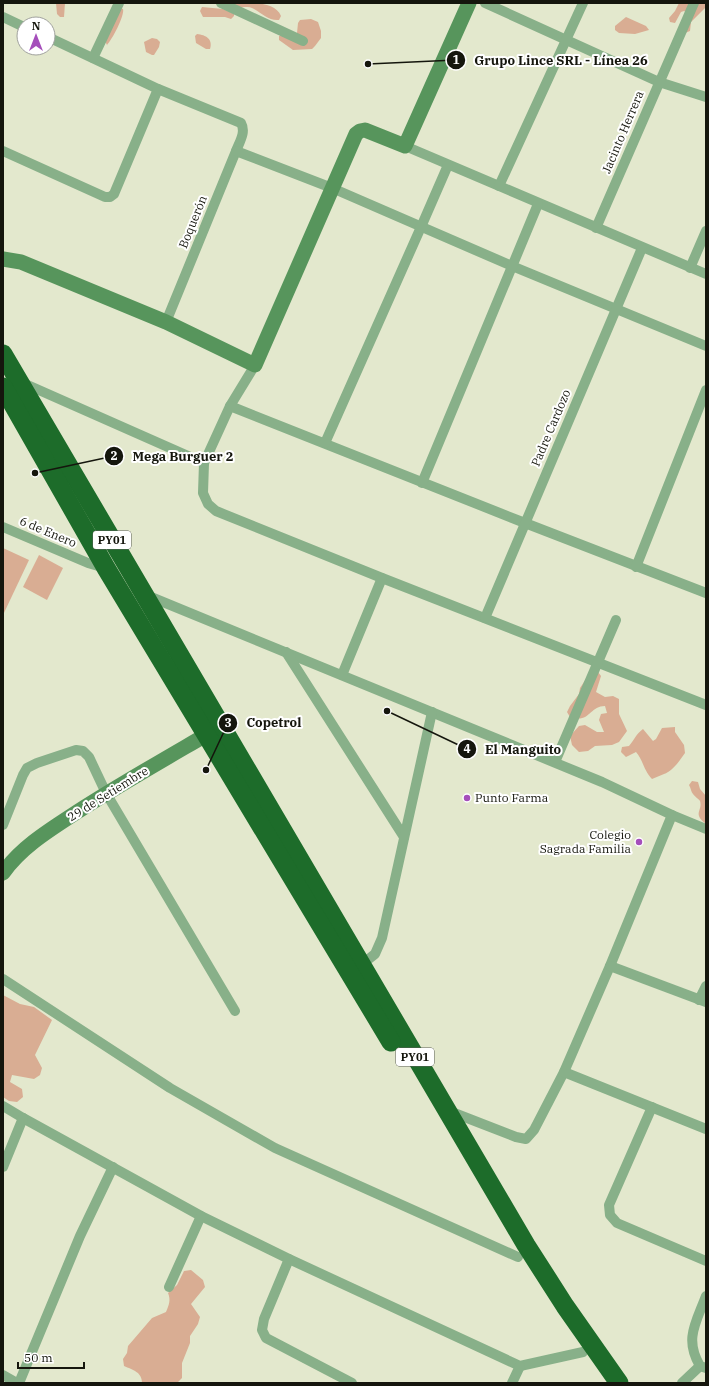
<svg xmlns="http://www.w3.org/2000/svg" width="709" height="1386" font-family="'IBM Plex Serif',serif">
  <rect width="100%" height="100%" fill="#e3e8cd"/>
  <!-- green -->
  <g fill="#d9ad93">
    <path d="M56,3H65L64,17H60L57,14Z"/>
    <path d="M230,3C244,3 275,0 281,16L279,20C268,21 262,13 252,8C248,6 244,8 239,7C236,6 233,4 230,3Z"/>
    <path d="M679,3H706V7L691,22L690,31L685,33L686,12L684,11L681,12L675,23L670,22L669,18L675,11Z"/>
    <path d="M202,7L223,9L234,14V16L231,19L225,17H203L200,11Z"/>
    <path d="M120,8L123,9C125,15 112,40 107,45L108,47L105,41Z"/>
    <path d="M626,17L646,26L649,30L635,34L619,33L615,30V26Z"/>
    <path d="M311,19L318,22L321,31V38L315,46L312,49L293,50L279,40V36L297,33L298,23L300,20Z"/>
    <path d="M197,34C206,35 213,39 210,49H206L196,43L195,36Z"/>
    <path d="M152,38L157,39L160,42L159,47L154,55H152L146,52L144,42Z"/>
    <path d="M3,548L29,560L3,615Z"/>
    <path d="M39,555L63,568L47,600L23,587Z"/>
    <path d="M598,672L601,676L596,692L605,697L613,696L619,699V714L627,731L619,742L612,745L595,746L588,751L579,752L572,745L570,736L579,726L585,725L597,732H604L599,720L601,714L607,713L605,706C589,706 590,724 570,717L567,712L570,706L579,694L580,688L588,676Z"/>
    <path d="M675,727V732L684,745L685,753C680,760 673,771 664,774C660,776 656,777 652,779C644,771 643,760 636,752L626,757L621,752L622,747L629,746C635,739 635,735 643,729L653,741L656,739L662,728Z"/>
    <path d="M692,781L698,782L700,789L706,796V824C692,813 703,811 700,801C699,799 695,797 693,794C691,792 691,788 689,785Z"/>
    <path d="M3,995L20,1004L34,1007L52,1020L35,1055L42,1068L40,1075L34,1079L12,1075L10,1082L22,1089L23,1097L17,1102L9,1101L3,1097Z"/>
    <path d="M191,1270L203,1280L205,1287L191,1304L200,1317L198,1324L190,1336V1343L182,1363V1378L177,1383H142C142,1372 133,1370 124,1366L123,1359L127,1353L128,1346L152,1318L166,1312C169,1305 171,1300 168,1293L177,1285L184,1271Z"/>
  </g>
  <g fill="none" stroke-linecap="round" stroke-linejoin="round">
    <!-- street -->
    <g stroke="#88b089" stroke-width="10">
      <path d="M221,3L303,41"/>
      <path d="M485,3L659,82L706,97"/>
      <path d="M3,17L24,27"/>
      <path d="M48,37L158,89L241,123C246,132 240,141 236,151L166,322"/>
      <path d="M93,58L119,3"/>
      <path d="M405,146L706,274"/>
      <path d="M3,151L105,197H110L114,194L158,89"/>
      <path d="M236,151L332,188L512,266L706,346"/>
      <path d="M499,186L583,3"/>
      <path d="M596,228L694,3"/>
      <path d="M690,268L706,231"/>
      <path d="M255,365L230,406L204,463L203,493L208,504L216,511L382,578L706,705"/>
      <path d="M23,383L204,463"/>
      <path d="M230,406L525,523L706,593"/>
      <path d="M325,443L421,227L448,165"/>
      <path d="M422,483L538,204"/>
      <path d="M3,527L88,563L105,568"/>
      <path d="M636,567L706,390"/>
      <path d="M146,595L602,782L672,815L610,966L564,1072L534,1130L526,1139L516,1137L449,1111"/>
      <path d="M485,618L642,248"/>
      <path d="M286,652L404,837"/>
      <path d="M342,675L382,578"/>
      <path d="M555,762L616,620"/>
      <path d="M672,815L706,829"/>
      <path d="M3,825L23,775L27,768L37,763L76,750L83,751L89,757L106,793L235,1011"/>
      <path d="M361,965L375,954L382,938L432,712"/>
      <path d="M610,966L706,1002"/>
      <path d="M3,979L170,1088L275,1148L518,1257"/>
      <path d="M699,1000L706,986"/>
      <path d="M564,1072L706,1129"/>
      <path d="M3,1106L23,1118L201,1216L289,1259L520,1366L583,1352"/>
      <path d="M652,1107L609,1205L610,1215L617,1223L706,1261"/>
      <path d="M3,1167L23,1118"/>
      <path d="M289,1259L264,1319L262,1330L266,1338L352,1383"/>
      <path d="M169,1287L201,1216"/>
      <path d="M706,1296C696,1323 684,1339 700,1366L706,1368"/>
      <path d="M3,1375L17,1383"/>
      <path d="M19,1383L80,1236L113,1167"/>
      <path d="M512,1383L520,1366"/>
      <path d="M682,1383L700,1366"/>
    </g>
    <!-- secondary -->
    <g stroke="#57955c" stroke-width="15">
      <path d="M3,259L21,262L166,322L255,365L356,134L360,131L365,130L405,146L469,3"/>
      <path d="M3,873C21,847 51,829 77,812C119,785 163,760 206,735"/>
    </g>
    <!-- highway -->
    <g stroke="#1d6c2a" stroke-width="19">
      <path d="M3,354L526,1245L565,1306L619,1383"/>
      <path d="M3,387L106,568L391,1042"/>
    </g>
  </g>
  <!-- markers -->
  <g fill="#a54ebb" stroke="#fff" stroke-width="1.5">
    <circle cx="467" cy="798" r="4"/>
    <circle cx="639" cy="842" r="4"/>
  </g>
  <g text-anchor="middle" stroke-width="4" stroke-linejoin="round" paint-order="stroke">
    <!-- shield labels -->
    <g fill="#fff" stroke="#5b5c56" stroke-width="1">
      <rect x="93" y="531" width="38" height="18" rx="3"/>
      <rect x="396" y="1048" width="38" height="18" rx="3"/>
    </g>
    <g font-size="11" font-weight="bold" fill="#15160d">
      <text x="112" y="544">PY01</text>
      <text x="415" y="1061">PY01</text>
    </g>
    <!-- street labels -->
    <g font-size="12" fill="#15160d" stroke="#fff">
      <text transform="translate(623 132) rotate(-67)" y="4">Jacinto Herrera</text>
      <text transform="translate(193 222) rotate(-68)" y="4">Boquerón</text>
      <text transform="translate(551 428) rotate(-67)" y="4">Padre Cardozo</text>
      <text transform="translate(48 532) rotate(23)" y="4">6 de Enero</text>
      <text transform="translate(108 794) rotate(-32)" y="4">29 de Setiembre</text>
    </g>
    <!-- poi labels -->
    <g font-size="12" fill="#15160d" stroke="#fff" text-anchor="start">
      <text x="475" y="802">Punto Farma</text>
      <text x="631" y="839" text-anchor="end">Colegio<tspan x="631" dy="14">Sagrada Familia</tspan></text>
    </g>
  </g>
  <!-- callouts -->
  <path fill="none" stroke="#15160d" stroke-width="1.5" d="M368 64L456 60M35 473L114 456M206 770L228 723M387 711L467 749"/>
  <g fill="#15160d" stroke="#fff" stroke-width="1.5">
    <circle cx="368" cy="64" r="4"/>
    <circle cx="35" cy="473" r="4"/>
    <circle cx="206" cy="770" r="4"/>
    <circle cx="387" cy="711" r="4"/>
    <circle cx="456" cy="60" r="10"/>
    <circle cx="114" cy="456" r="10"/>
    <circle cx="228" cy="723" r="10"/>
    <circle cx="467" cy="749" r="10"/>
  </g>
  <g font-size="12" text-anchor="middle" font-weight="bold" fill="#fff">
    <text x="456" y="64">1</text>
    <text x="114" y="460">2</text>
    <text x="228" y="727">3</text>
    <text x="467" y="753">4</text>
  </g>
  <g font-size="13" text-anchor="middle" font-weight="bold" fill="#15160d" stroke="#fff" stroke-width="4" stroke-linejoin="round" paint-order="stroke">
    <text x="561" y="65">Grupo Lince SRL - Línea 26</text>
    <text x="183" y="461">Mega Burguer 2</text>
    <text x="274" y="727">Copetrol</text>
    <text x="523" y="754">El Manguito</text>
  </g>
  <!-- border -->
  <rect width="709" height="1386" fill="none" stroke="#15160d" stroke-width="8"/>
  <!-- north arrow -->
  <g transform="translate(36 36)"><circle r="19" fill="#ffffff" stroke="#a1a29e"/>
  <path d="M0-3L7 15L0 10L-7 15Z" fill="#a54ebb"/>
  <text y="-6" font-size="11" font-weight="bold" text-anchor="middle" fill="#15160d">N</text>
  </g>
  <!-- scale -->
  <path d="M18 1362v6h66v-6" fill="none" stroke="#15160d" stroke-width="2"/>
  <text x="24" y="1362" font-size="12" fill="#15160d" stroke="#ffffff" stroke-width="3" paint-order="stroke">50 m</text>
</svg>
